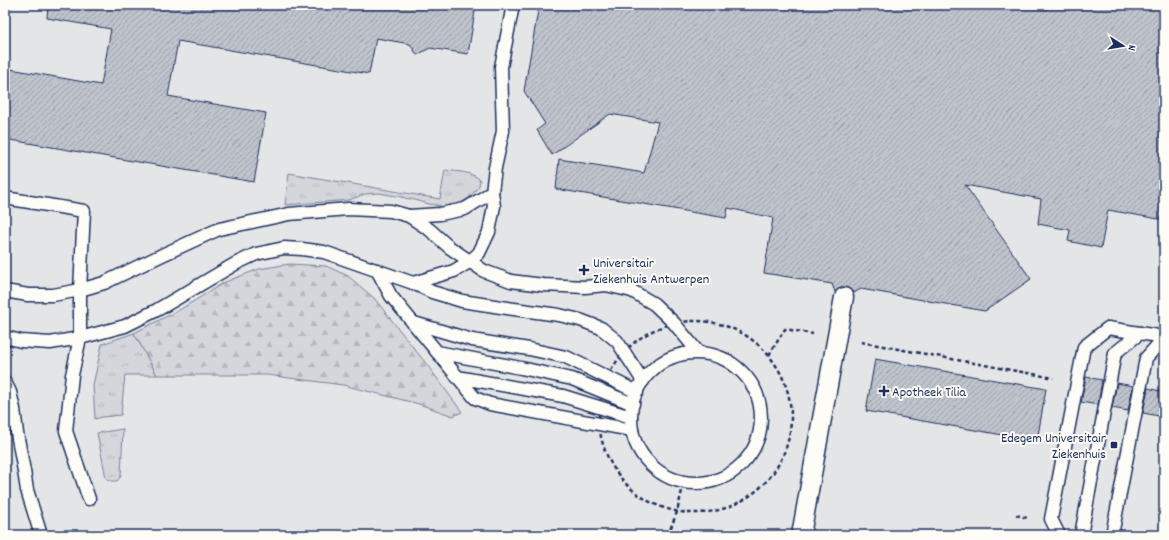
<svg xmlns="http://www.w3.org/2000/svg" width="1169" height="540" font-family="Dekko,sans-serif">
  <defs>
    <pattern id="grass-tufts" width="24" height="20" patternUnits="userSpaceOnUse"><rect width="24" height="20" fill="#d4d6db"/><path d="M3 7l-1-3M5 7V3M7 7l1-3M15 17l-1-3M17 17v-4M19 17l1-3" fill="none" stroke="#b5b8be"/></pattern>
    <pattern id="forest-firs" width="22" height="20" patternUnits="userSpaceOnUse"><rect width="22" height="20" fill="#d4d6db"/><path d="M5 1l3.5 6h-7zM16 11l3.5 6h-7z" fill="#b5b8be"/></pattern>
    <pattern id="building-hatch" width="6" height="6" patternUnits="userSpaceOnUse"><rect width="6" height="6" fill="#bfc3cc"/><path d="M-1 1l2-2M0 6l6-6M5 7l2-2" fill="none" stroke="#9a9fa9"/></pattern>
  </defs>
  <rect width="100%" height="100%" fill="#f4f4f1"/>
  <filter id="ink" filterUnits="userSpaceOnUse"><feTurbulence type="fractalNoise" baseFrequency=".025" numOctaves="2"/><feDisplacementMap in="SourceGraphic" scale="8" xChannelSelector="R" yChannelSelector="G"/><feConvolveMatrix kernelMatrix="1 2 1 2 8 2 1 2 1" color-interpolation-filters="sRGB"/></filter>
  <g filter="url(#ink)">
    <!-- built -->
    <rect fill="#e4e5e6" x="5" y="5" width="1159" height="530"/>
    <!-- grass -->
    <g fill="url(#grass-tufts)" stroke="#78829c">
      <path d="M445,170C457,172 471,171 480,180L479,186L469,198L457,205L445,207L429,204L415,200L396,196L379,193L365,194L349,200L285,205L289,173L440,199Z"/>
      <path d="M134,333L157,375H125L121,415L102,417L95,419L93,385L102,344Z"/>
      <path d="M123,429L121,476L117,481H111L106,478L97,433Z"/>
    </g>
    <!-- forest -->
    <path fill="url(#forest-firs)" stroke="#78829c" d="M289,264L326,266L348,276L374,298L428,366L462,412L453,416L419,404L343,385L267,375H157L134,333L181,309L225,282L259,269Z"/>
    <!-- building -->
    <g fill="url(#building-hatch)" stroke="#1b2f5e">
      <path d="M48,5H476L468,54L430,48L417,55L410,44L376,38L369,74L178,41L168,96L266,113L254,182L5,139V68L101,85L111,29L47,18Z"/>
      <path d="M539,5H1024L1047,9V5H1164V220L1108,210L1101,248L1068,241L1070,230L1038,224L1041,199L965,185L1031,279L985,311L861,289L854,293L850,289L845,287H840L835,292L832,284L764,273L773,218L728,208L726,218L556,189L559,159L644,173L658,122L610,114L552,155L537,130L545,124L524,91Z"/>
      <path d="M875,359L1046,389L1037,441L866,411Z"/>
      <path d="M1086,377L1102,380L1098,405L1081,402Z"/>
      <path d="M1117,383L1133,386L1128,411L1112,408Z"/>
      <path d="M1148,388L1164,392V417L1143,413Z"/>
    </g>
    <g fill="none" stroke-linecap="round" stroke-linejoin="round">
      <defs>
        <g id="service">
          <path d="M5,198L84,211L80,290V338L72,375L66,431L89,499"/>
          <path d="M409,216L440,214L465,209L492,192"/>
          <path d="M377,270L391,296L475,398L490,404L632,430"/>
          <path d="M413,283L454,271L469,262L479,253L489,232L494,206L492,192L495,168L503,131L501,67L513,5"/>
          <path d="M5,291L28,295H53L80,290L104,283L162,255L219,229L289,214L348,209L391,211L409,216L430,230L449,247L484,271L511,281L543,285L585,287L606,285L632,291L654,304L674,323L698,352"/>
          <path d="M414,323L472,340L529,349L566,357L637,392"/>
          <path d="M5,337L21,341L50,343L80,338L125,326L157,310L235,264L256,254L284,248L302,249L324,252L413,283L432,292L462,301L514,309L559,315L580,320L601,328L617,341L643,381"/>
          <path d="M437,352L521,368L572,379L633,404"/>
          <circle cx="696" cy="418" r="65"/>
          <path d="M457,377L563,396L631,417"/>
          <path d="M5,382L10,392L14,409L17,433L24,471L27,490L41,535"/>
          <path d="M1059,535L1051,519L1084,347L1108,328L1164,337"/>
          <path d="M1081,535L1115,353L1140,333"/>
          <path d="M1112,535L1146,358L1164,338"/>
        </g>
        <path id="pedestrian" d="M801,535L844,297"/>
      </defs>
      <!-- service casing -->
      <use href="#service" stroke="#1b2f5e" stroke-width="15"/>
      <!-- pedestrian casing -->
      <use href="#pedestrian" stroke="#1b2f5e" stroke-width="21"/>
      <!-- path -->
      <g stroke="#1b2f5e" stroke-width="2.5" stroke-dasharray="4 3" stroke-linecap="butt">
        <circle cx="695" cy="417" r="96"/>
        <path d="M861,342L1054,378"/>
        <path d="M769,355L785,329L813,334"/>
        <path d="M1016,515L1028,518V519"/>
        <path d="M668,535L677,512L684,482"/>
      </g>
      <!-- service -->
      <use href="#service" stroke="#fdfcf7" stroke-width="12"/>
      <!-- pedestrian -->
      <use href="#pedestrian" stroke="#fdfcf7" stroke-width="18"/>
    </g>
  </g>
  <!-- markers -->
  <g fill="#1b2f5e" stroke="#fdfcf7" stroke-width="1.5">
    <path d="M582 264h4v4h4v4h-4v4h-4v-4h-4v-4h4z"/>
    <path d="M882 385h4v4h4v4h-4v4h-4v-4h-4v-4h4z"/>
    <rect x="1110" y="441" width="8" height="8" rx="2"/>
  </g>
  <g text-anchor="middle" stroke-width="4" stroke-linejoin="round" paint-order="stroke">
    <!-- poi labels -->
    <g font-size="14" fill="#1b2f5e" stroke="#fdfcf7" text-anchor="start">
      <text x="593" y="267">Universitair<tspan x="593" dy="16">Ziekenhuis Antwerpen</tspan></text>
      <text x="892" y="396">Apotheek Tilia</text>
      <text x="1106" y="442" text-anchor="end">Edegem Universitair<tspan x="1106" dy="16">Ziekenhuis</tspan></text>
    </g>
  </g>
  <!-- margin -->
  <rect width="1169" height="540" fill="none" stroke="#fdfcf7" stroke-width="20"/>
  <rect x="10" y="10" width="1149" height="520" fill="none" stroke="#1b2f5e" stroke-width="1.5" filter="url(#ink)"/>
  <!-- north arrow -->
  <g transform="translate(1123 46) rotate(102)" stroke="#fdfcf7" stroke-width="3" paint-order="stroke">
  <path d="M0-3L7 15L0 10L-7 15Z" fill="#1b2f5e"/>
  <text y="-6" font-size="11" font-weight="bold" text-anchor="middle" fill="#1b2f5e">N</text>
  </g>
</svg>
